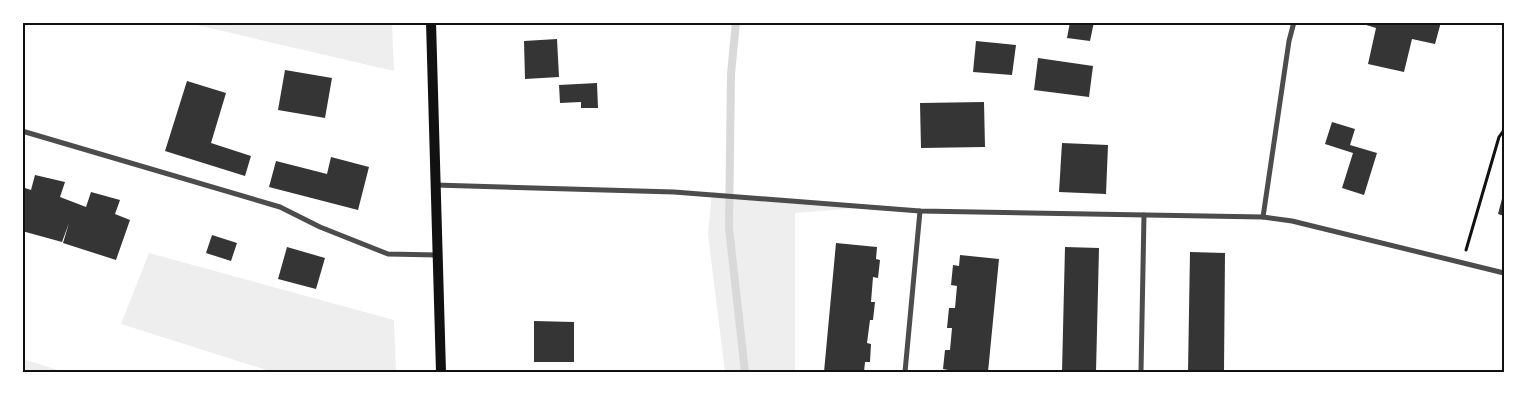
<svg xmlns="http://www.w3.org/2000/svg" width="1527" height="395" font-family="Overpass,sans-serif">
  <rect width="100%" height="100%" fill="#fff"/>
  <!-- green -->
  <g fill="#eee">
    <path d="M188,23H392L394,71Z"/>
    <path d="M712,192L884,206L795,213V372H725L708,234Z"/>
    <path d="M149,253L394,320L396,372H273L121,324Z"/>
    <path d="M22,359H23L64,372H23Z"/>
  </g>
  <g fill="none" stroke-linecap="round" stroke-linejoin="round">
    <!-- stream -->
    <path stroke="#d9d9d9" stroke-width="8" d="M736,22L731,74L729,228L745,372"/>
  </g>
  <!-- building -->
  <g fill="#353535">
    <path d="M1070,22H1094L1090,41L1067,38Z"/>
    <path d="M1363,22H1441L1435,44L1412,39L1404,72L1368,64L1376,28L1363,24Z"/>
    <path d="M557,39L559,77L525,79L524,41Z"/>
    <path d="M976,41L1016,45L1012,75L973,72Z"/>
    <path d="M1038,58L1093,66L1089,97L1034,90Z"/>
    <path d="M285,70L332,78L325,118L278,110Z"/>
    <path d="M187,81L226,93L211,143L251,156L245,176L165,151Z"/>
    <path d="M597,83L598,108H581V102L560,103L559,85Z"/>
    <path d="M984,102L985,147L921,148L920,103Z"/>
    <path d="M1332,122L1355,129L1350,145L1377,153L1364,195L1342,188L1353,153L1325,144Z"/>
    <path d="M1062,143L1108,145L1106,194L1059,192Z"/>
    <path d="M331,157L369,167L358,210L269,187L276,161L327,174Z"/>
    <path d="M35,175L65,182L60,197L86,207L91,192L120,200L115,214L130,220L116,260L63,243L69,223L62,242L22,231V187L31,190Z"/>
    <path d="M1504,191V216L1498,214Z"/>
    <path d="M212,235L237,243L231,261L206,253Z"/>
    <path d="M836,243L877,247L876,259L880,260L878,278L873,277L871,302H875L873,320H870L867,343L871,344L870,362H865L864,372H824Z"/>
    <path d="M287,247L325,258L316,289L278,279Z"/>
    <path d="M1065,247L1099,248L1096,372H1062Z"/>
    <path d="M1190,252L1225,253L1224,372H1188Z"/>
    <path d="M960,255L999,259L988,372H948V370L943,369L945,350H950L952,328H947L949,308H955L957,286L951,285L953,265L959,266Z"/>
    <path d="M534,321L574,322V362H534Z"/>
  </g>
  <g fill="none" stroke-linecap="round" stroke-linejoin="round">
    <!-- path -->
    <path stroke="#111" stroke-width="3" d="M1466,250L1499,137L1504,130"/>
    <!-- minor -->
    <g stroke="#4c4c4c" stroke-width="5">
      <path d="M22,131L280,207L320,227L388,254L437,255"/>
      <path d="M435,185L674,192L920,211L1263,217L1292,221L1504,273"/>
      <path d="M1263,217L1289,41L1294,22"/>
      <path d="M905,372L920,211"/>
      <path d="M1141,372L1144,215"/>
    </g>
    <!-- secondary -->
    <path stroke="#111" stroke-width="10" d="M431,22L441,372"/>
  </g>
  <!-- border -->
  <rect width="1527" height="395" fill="none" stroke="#ffffff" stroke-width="48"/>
  <rect x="24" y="24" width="1479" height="347" fill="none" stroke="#111" stroke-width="2"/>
</svg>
